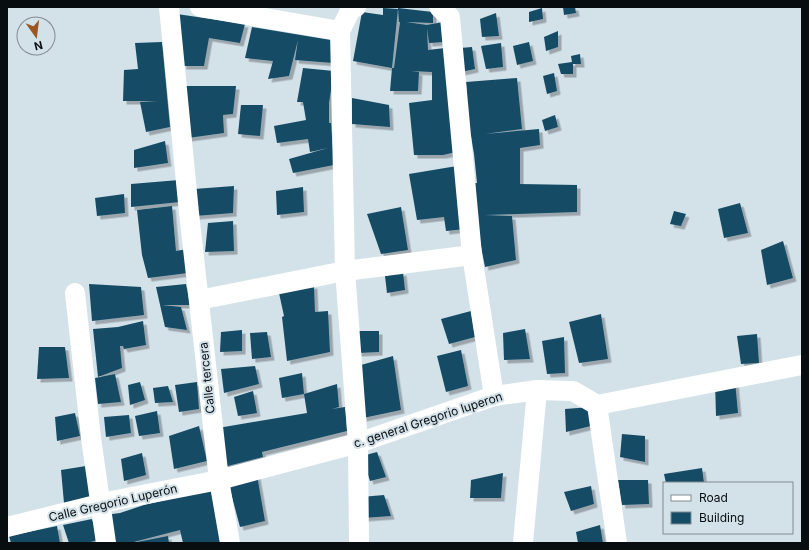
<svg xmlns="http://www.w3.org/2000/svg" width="809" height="550" font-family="Inter,sans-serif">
  <defs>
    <filter id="shadow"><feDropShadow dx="3.5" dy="3.5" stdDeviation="0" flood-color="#0004"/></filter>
  </defs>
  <rect width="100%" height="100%" fill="#d3e1e9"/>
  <!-- building -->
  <g fill="#144c66" filter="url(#shadow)">
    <path d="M563,7H575L576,13L564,15Z"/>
    <path d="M383,8L398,9L392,68H394L400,22H399L398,9V8L433,12V23L406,22L427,25L443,22L445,42L429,43L427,28L428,50L445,48L456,152L443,155H414L409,103L432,100V72L411,71L419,72L418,91H390L392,68L353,61L362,12L383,15Z"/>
    <path d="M542,8L543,19L529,22V12Z"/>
    <path d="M496,13L499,36L482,37L480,19Z"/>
    <path d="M177,14L245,24L240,43L209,38L204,66H183Z"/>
    <path d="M252,27L337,41L333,63L295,60L298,40L289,76L268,79L273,61L245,58Z"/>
    <path d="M558,31V47L546,51L544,37Z"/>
    <path d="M162,42L170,127L146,132L140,102L157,101H123L124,70L138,69L135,43Z"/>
    <path d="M529,42L533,61L517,65L513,46Z"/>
    <path d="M501,43L503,67L486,69L481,46Z"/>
    <path d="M472,47L475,69L461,72L460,48Z"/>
    <path d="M580,54L581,64H573V74H561L558,64L572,62L571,56Z"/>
    <path d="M303,68L334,71L329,103V123H331L334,165L293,173L289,159L328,148L310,152L308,139L277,143L274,126L306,120L303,102H297Z"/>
    <path d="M554,73L557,91L547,94L543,76Z"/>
    <path d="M517,78L522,129L485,134L539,129L540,145L520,148V184L577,185V212L485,215L512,216L516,260L485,267L475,215V183H477L474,154L471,136H469L466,82Z"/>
    <path d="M183,86H236L233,114L223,115L224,133L188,138Z"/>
    <path d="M352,98L389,105L390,127L352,124Z"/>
    <path d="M241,105H263L260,136L238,134Z"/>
    <path d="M555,115L558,127L545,131L542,120Z"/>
    <path d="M165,141L168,163L134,168V150Z"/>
    <path d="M457,166L465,229L446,231L444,217L417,220L409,174Z"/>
    <path d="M179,180L180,202L131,207V184Z"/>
    <path d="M234,186L233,213L195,216L194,189Z"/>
    <path d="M303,187L304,212L277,215L276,191Z"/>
    <path d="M124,194L125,213L97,216L95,198Z"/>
    <path d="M740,203L748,233L724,238L718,209Z"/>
    <path d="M172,206L176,251L187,249L188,273L148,278L142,255L137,210Z"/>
    <path d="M401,207L408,250L381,254L367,214Z"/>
    <path d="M674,211L686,214L681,226L670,224Z"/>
    <path d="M233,221L234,251L205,252L208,223Z"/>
    <path d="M783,241L793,278L767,285L761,250Z"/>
    <path d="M403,272L405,290L387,293L385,276Z"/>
    <path d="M89,284L141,287L144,315L92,321Z"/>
    <path d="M186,284L190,305H162L181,307L187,330L165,327L156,287Z"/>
    <path d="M314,285L315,312L328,311L330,352L287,361L282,317L284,316L279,293Z"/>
    <path d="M471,311L475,337L449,344L441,319Z"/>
    <path d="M601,314L608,359L579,363L569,322Z"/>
    <path d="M143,321L146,345L124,349L123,346H120L122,368L98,377L93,329L118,327Z"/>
    <path d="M525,329L530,359L504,360L503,333Z"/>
    <path d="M242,330V351L220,352L221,332Z"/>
    <path d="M358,331H379V352L358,353Z"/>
    <path d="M267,332L271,357L252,359L250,333Z"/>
    <path d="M757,334L759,363L741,364L737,336Z"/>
    <path d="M564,337L565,373L547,374L542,341Z"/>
    <path d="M39,347H65L69,378L37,379Z"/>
    <path d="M461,350L468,386L446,392L437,356Z"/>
    <path d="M393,356L401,410L363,418L361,365Z"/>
    <path d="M255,366L259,384L224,393L221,369Z"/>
    <path d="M302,373L304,394L282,398L279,378Z"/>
    <path d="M115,374L121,402L98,404L95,378Z"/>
    <path d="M715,381H735L738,413L716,416Z"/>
    <path d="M140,382L145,400L130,405L128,385Z"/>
    <path d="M197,382L199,409L179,412L175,385Z"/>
    <path d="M337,384L339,407L332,409L345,407L347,431L262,452L263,457L224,467L218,428L307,413L304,394Z"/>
    <path d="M168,386L173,402L155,403L153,388Z"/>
    <path d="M253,391L257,413L238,416L234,397Z"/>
    <path d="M591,407V426L566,432L565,409Z"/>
    <path d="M157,411L160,433L139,436L135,416Z"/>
    <path d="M75,413L80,436L57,441L55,417Z"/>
    <path d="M129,415L131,433L106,437L104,417Z"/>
    <path d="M199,426L207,461L174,469L169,436Z"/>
    <path d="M622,434L645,436V462L620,457Z"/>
    <path d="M377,452L386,477L370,481L362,456Z"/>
    <path d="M142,453L146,475L124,481L121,459Z"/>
    <path d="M86,466L93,498L64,503L61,470Z"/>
    <path d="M702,468L704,483H666L664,474Z"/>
    <path d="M503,473L501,498H470L471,480Z"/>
    <path d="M257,475L265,521L240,527L228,482Z"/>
    <path d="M618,480H648L649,504L622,505Z"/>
    <path d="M591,486L594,504L571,511L564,492Z"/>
    <path d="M212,489L222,543H183L180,530L130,543H111L105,515L120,513L144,505Z"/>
    <path d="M384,495L391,516L363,518L361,497Z"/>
    <path d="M92,519L98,540L87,543H69L63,525Z"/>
    <path d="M600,525L603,543H578L576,532Z"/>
    <path d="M57,526L60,543H11L9,536Z"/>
    <path d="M168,536L169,543H137V542Z"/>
  </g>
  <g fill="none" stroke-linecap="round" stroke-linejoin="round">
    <!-- minor -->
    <g stroke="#fff" stroke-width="20">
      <path d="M169,7L189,213L219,480L230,543"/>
      <path d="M200,7L340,31L351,9L356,7"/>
      <path d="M439,7L450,17L472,255L494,396"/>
      <path d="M340,31L345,271L358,443L359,543"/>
      <path d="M75,293L91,438L106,543"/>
      <path d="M199,300L345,271L472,255"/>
      <path d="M597,405L617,543"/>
      <path d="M7,527L116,500L219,480L358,443L494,396L537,390L573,391L597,405L802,365"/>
      <path d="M523,543L537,390"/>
    </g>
  </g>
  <g text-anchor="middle" stroke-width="4" stroke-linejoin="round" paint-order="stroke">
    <!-- street labels -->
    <g font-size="12" fill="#080d10" stroke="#d3e1e9">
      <text transform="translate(207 378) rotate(-96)" y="4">Calle tercera</text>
      <text transform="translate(428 420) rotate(-18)" y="4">c. general Gregorio luperon</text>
      <text transform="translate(113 503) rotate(-13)" y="4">Calle Gregorio Luperón</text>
    </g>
  </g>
  <!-- border -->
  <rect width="809" height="550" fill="none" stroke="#080d10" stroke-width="16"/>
  <!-- legend -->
  <rect x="663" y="482" width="130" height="52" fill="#d3e1e9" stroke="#828c92"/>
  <rect x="671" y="495" width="20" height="6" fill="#ffffff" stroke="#828c92"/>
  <text x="699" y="502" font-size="12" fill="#080d10">Road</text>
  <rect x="671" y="512" width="20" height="12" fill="#144c66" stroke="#828c92"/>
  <text x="699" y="522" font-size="12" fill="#080d10">Building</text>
  <!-- north arrow -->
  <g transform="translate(36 36) rotate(166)"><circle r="19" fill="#d3e1e9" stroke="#828c92"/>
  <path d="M0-3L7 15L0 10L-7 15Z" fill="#995627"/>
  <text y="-6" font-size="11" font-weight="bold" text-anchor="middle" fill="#080d10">N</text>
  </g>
</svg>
